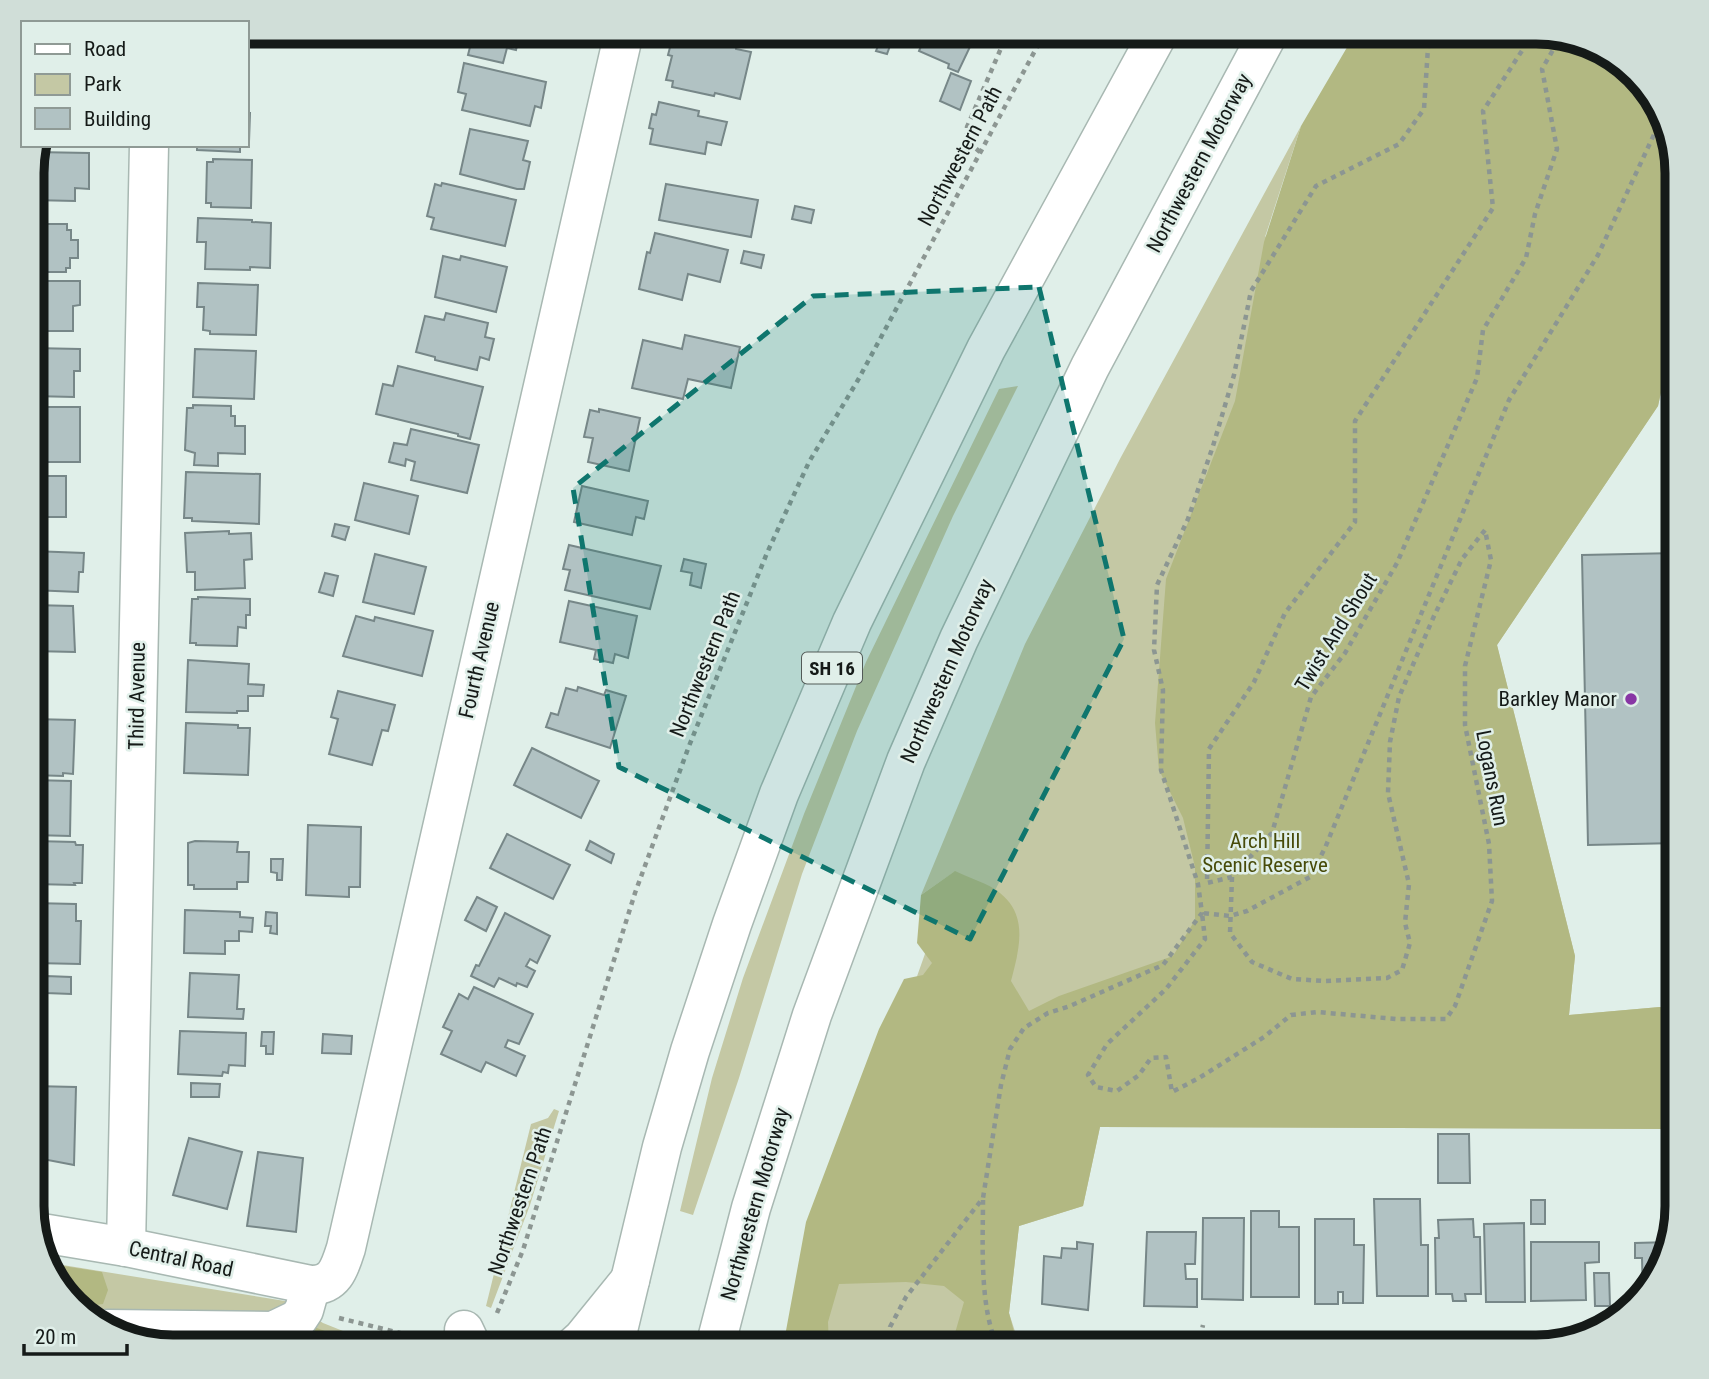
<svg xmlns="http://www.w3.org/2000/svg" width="1709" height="1379" font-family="'Roboto Condensed',sans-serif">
  <rect width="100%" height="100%" fill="#e0efe9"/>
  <!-- green -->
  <g fill="#c4c8a4">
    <path d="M1537,32L1590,42L1629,66L1663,111L1677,173V319L1658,406L1497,645L1575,956L1569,1015L1660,1007L1677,1014V1129L1100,1127L1083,1206L1019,1226L1009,1313L1020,1347H799L826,1233L954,872L921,895L1025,644L1121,457L1301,126L1265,237Z"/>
    <path d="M1018,386L953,516L857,731L802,874L739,1078L693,1215L680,1211L712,1078L743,978L804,814L866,662L999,389Z"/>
    <path d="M554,1109L559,1111L530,1205L491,1308L486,1306L531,1124L548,1118Z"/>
    <path d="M44,1262L291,1302L323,1323L383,1347H173L127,1340L80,1313L46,1268Z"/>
  </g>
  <!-- forest -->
  <g fill="#b2b882">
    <path d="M1356,32H1536L1590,42L1629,66L1663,111L1677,173V319L1658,406L1497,645L1575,956L1569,1015L1660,1007L1677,1014V1129L1100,1127L1083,1206L1019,1226L1009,1313L1018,1347H955L953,1340L964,1302L944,1286L906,1282L839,1284L828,1322L829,1347H783L806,1222L879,1029L904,979L923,975L932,963L917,943L921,895L955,871C969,878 988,883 1000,893C1029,916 1019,950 1011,981L1029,1011L1059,996L1173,956L1195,920V867L1183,818L1159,770L1155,723L1166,579L1235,401L1264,242L1301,126Z"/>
    <path d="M44,1263L102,1272L108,1290L103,1304C66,1310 67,1295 46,1268Z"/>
    <path d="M314,1327L368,1347H173Z"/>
  </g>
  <!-- building -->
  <g fill="#b1c2c3" stroke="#778788" stroke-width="2">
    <path d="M437,32H520L516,50L507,48L503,63L468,55L472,39Z"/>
    <path d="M674,32L736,46V49L751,52L740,99L715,93L714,96L672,87L673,81L666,80L672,56L668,55Z"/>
    <path d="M873,32H895L887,54L876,51L882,36Z"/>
    <path d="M927,32H977L958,72L948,68L949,64L919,51Z"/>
    <path d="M464,63L546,82L541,108L535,106L530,126L462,110L466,94L458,92Z"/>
    <path d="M951,73L971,81L960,110L940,101Z"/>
    <path d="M659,102L699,111L698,116L727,122L721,145L707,142L705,154L650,144L653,129L649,128L652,114L656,115Z"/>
    <path d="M247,113H250L249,142L247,141Z"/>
    <path d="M470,129L528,141L523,160L530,162L524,189H517L460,174Z"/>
    <path d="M197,145H240V152L197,150Z"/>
    <path d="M35,152L89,153V189L75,188V201L32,200V163Z"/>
    <path d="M213,159L252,160L251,208L211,207V203H206L207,162H213Z"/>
    <path d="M442,183L516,200L505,246L431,229L434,218L427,216L435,184L441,186Z"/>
    <path d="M666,184L758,200L751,237L659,220Z"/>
    <path d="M795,206L814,210L811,223L792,219Z"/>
    <path d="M198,218L252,220V222L271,223L270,268L250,267V270L205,269L206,242H197Z"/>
    <path d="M32,224H67V230H71V240H78V258H70V268H66V272H32Z"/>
    <path d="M655,233L728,250L720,282L688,274L682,300L639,289L647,252L650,253Z"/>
    <path d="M744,251L764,255L761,268L741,263Z"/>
    <path d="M443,256L460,260L461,256L507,267L496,312L435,297Z"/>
    <path d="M32,281H80V305L73,306V331H32Z"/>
    <path d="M198,283L258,285L256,335L210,334V331L203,330L204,307H197Z"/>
    <path d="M446,313L488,323L485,337L494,339L489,360L480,357L477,370L435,360V357L416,352L425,316L444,320Z"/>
    <path d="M685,335L740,347L731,388L688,379L683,399L632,388L643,340L682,349Z"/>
    <path d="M32,348L80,349V371H74V397L32,396Z"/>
    <path d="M195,349L256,351L254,399L193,397Z"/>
    <path d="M398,366L483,387L470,439L458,436V434L376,414L383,384L393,386Z"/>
    <path d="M193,405L231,406V416H235V426H245V454L218,453V466L194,465L195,453L185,450L187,408H193Z"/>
    <rect x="32" y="407" width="48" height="55"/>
    <path d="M599,409L640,418L629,471L588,462L593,438L584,437L590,410L599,412Z"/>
    <path d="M411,429L479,445L467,493L411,480L415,462L406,459L405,466L389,462L394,443L407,445Z"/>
    <path d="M186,472L260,474L259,524L192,521V518H184Z"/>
    <rect x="32" y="476" width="34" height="41"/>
    <path d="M364,483L418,496L409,534L355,520Z"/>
    <path d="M582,486L648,501L644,519L636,517L632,535L574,522Z"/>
    <path d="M335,524L349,527L345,540L332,536Z"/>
    <path d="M229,531V534L251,533L252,559L244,560L245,588L195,590V572H187L185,533Z"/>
    <path d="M569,545L661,566L650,609L565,590L570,570L563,569Z"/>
    <path d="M32,551L84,553L83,572H79L78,592L32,590Z"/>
    <path d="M1677,553V843L1588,845L1582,555Z"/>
    <path d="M375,554L426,567L414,614L363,602Z"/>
    <path d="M684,559L706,564L701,588L690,585L692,573L681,571Z"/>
    <path d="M325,573L338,576L333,596L319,592Z"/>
    <path d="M198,597L250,599V615H246V628L238,627L237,646L196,645V643H190L192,599H198Z"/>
    <path d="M569,601L637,616L628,658L615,654L613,663L594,659L596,650L560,642Z"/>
    <path d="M32,605L73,606L75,652L32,651Z"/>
    <path d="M356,616L374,621L375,617L433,631L422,676L343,656Z"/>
    <path d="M32,657V664H39L38,685H44L43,706H38V708H32Z"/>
    <path d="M188,660L249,664L248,684L264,685L263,696H248V711H237V713L186,712Z"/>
    <path d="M578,687L604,695L606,690L626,696L610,748L546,727L551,713L558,715L566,688L577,691Z"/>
    <path d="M338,691L395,705L388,731L382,730L372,765L329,754L338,719L331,717Z"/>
    <path d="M32,719L75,720L73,774L63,773V776L32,775Z"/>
    <path d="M186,723L238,725V728H250L248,775L184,773Z"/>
    <path d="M532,748L599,781L581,818L514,785Z"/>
    <path d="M32,780L71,781L70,836L32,835Z"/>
    <path d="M308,825L361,827L360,887H349V897L306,895Z"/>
    <path d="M507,834L570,865L553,899L490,868Z"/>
    <path d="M35,841L75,842L76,845H83L82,883H74L75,885L34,884L32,882V854H35Z"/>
    <path d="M195,841L238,842L237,852H249L248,882H237V889H194V885H188V843Z"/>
    <path d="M590,841L614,854L611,863L586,850Z"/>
    <path d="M271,859H283L282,880H277V873L271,872Z"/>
    <path d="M477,897L497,907L486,931L465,920Z"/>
    <path d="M32,903L76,904V921H81L80,964L34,963L32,961Z"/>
    <path d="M185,910L240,912V917L253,918L252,932L239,931V941H225V954L184,953Z"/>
    <path d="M266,912L277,913V934L270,933L271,926H265Z"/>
    <path d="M505,913L550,936L537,963L530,959L526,966L535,971L527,987L517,983L516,986L499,978L494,987L471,976L476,965L479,966Z"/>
    <path d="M190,973L239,975L237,1009H244L243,1019L188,1017Z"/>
    <path d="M46,976L71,977V994L46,993Z"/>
    <path d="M474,987L533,1014L519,1044L508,1040L505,1047L525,1056L516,1076L486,1062L481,1072L441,1054L452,1031L443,1027L459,994L468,999Z"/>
    <path d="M180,1031L246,1033L245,1066L229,1065L228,1073L223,1072L222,1076L178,1074Z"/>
    <path d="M262,1032H274L273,1054H266V1046H261Z"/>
    <path d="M323,1034L352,1036L351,1054L322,1053Z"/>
    <path d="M191,1083L220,1084L219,1097H191Z"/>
    <path d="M32,1086L76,1087L74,1165L32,1157Z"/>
    <path d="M1438,1134H1469L1470,1183H1438Z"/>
    <path d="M189,1138L242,1152L227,1209L173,1195Z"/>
    <path d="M258,1152L303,1158L296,1232L247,1226Z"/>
    <path d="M1374,1199H1420L1421,1245H1428V1296H1377Z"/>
    <rect x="1531" y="1200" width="14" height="24"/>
    <path d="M1251,1211H1279V1227H1299V1297H1251Z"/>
    <path d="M1203,1218H1244L1243,1300L1202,1299Z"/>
    <path d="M1315,1219H1354V1245H1364L1363,1303H1343V1292H1338V1304H1315Z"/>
    <path d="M1473,1219L1474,1237H1480L1481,1294H1465L1466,1301H1453L1452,1294H1436L1435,1238H1439L1438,1220Z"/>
    <path d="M1524,1223L1525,1302H1486L1484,1224Z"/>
    <path d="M1147,1232H1196L1195,1264H1185L1186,1279H1197V1307L1144,1306Z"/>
    <path d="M1077,1242L1093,1244L1088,1310L1042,1304L1044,1256L1061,1258L1062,1248L1077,1249Z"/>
    <path d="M1531,1242H1599V1262L1585,1263L1586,1300L1531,1301Z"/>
    <path d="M1670,1242L1667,1260L1643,1298L1642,1258H1635V1243Z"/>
    <path d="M1594,1273H1609L1610,1306H1595Z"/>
  </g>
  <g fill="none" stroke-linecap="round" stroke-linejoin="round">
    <defs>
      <g id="minor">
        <path d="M36,1232L126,1247L311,1285C335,1286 340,1267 346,1248L624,32"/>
        <path d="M126,1247L149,145"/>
        <path d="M108,1329L273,1331L298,1319L304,1310L311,1285"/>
        <path d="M464,1330L472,1347"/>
        <path d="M573,1347L583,1338L630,1280"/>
      </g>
      <g id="highway">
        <path d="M614,1347L662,1147L690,1051L732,924L779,794L852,622L986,349L1159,32"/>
        <path d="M715,1347L751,1208L812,1015L906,761L959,639L1090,367L1269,32"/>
      </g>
    </defs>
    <!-- minor casing -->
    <use href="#minor" stroke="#a8b8b2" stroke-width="41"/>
    <!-- highway casing -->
    <use href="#highway" stroke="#a8b8b2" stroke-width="41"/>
    <!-- path -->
    <g stroke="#8c9692" stroke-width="4.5" stroke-dasharray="5 5" stroke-linecap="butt">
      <path d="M1527,32L1525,46L1483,111L1493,208L1355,421V522L1285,613L1254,682L1209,749L1207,883L1232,877L1272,833L1311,697L1345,653L1397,563L1477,378L1483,330L1526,258L1535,214L1557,149L1542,69L1561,36"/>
      <path d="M980,152L967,141V127L1008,32"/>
      <path d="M1232,877L1230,933L1252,962L1292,979L1325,981L1387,978L1402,970L1410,943L1405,923L1409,884L1388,793L1390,742L1399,697L1434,616L1462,559L1485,530L1491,560L1465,666V725L1489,844L1492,901L1455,1006L1446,1019H1396L1317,1012L1291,1015L1264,1037L1199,1078L1172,1092L1166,1057L1151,1058L1139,1075L1117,1091L1096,1087L1088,1075L1107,1044L1166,989L1205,939L1202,913L1230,916L1247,911L1310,877L1325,848L1509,400L1598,255L1664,113"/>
      <path d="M983,1200C983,1243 979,1308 998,1347"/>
      <path d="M497,1313L523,1250L635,893L689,746L767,553L809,462L858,380L1045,32"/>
      <path d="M339,1318L400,1333L419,1347"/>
      <path d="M888,1347L890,1327L906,1297L983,1198L1001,1085L1010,1049L1024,1028L1048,1013L1070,1006L1163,965L1202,913L1198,884L1161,770L1163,690L1154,650L1157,585L1188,519L1213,446L1234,375L1251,291L1316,186L1399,144L1424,109L1429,32"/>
      <path d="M1198,1347L1203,1325"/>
    </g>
    <!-- minor -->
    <use href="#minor" stroke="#fff" stroke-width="38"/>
    <!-- highway -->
    <use href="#highway" stroke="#fff" stroke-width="38"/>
  </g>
  <!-- marked area -->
  <path fill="#0f766e" fill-opacity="0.2" stroke="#0f766e" stroke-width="5" stroke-dasharray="14 9" stroke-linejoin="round" d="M1039,287L1124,639L970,939L619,767L573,488L813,296Z"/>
  <!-- markers -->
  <circle fill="#8836a5" stroke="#e0efe9" stroke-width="2.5" cx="1631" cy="699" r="7"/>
  <g text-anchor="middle" stroke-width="5" stroke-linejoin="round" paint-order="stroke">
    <!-- shield labels -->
    <rect fill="#e0efe9" stroke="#525a57" stroke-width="2" x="802" y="652.5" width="60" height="31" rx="5"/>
    <g font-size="19" font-weight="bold" fill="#151a18">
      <text x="832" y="675">SH 16</text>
    </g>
    <!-- street labels -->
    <g font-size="21" fill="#151a18" stroke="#e0efe9">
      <text transform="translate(960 156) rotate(-62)" y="7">Northwestern Path</text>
      <text transform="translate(1199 163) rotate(-62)" y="7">Northwestern Motorway</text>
      <text transform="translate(1336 632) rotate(-58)" y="7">Twist And Shout</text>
      <text transform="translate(479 660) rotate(-77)" y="7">Fourth Avenue</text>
      <text transform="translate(705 664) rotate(-68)" y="7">Northwestern Path</text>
      <text transform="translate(947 671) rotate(-66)" y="7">Northwestern Motorway</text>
      <text transform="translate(137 696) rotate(-89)" y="7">Third Avenue</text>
      <text transform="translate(1492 778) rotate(79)" y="7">Logans Run</text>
      <text transform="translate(520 1201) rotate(-71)" y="7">Northwestern Path</text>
      <text transform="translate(755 1204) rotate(-74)" y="7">Northwestern Motorway</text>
      <text transform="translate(181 1259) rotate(12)" y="7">Central Road</text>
    </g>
    <!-- poi labels -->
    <g font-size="21" fill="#151a18" stroke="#e0efe9" text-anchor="end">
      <text x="1617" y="706">Barkley Manor</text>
    </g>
    <!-- park labels -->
    <g font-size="21" fill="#474b09" stroke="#e0efe9">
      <text x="1265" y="848">Arch Hill<tspan x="1265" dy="24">Scenic Reserve</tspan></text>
    </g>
  </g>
  <!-- crop -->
  <path d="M0 0H1709V1379H0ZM173 44H1536A129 129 0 0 1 1665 173V1206A129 129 0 0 1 1536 1335H173A129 129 0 0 1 44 1206V173A129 129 0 0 1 173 44Z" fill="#d0ded8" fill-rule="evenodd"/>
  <path fill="none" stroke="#151a18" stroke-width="9" d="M173 44H1536A129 129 0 0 1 1665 173V1206A129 129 0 0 1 1536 1335H173A129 129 0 0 1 44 1206V173A129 129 0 0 1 173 44Z"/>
  <!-- legend -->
  <rect x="21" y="21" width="228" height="126" fill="#e0efe9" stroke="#8f9a95" stroke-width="2"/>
  <rect x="35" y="44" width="35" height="10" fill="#ffffff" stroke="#8f9a95" stroke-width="2"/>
  <text x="84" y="56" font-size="21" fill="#151a18">Road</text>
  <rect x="35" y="74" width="35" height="21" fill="#c4c8a4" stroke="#8f9a95" stroke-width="2"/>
  <text x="84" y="91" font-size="21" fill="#151a18">Park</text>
  <rect x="35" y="108" width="35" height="21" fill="#b1c2c3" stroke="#8f9a95" stroke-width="2"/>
  <text x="84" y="126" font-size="21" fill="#151a18">Building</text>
  <!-- scale -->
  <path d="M24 1344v10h103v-10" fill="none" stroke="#151a18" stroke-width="3.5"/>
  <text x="35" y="1344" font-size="21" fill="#151a18" stroke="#e0efe9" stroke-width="5" paint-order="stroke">20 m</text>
</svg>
